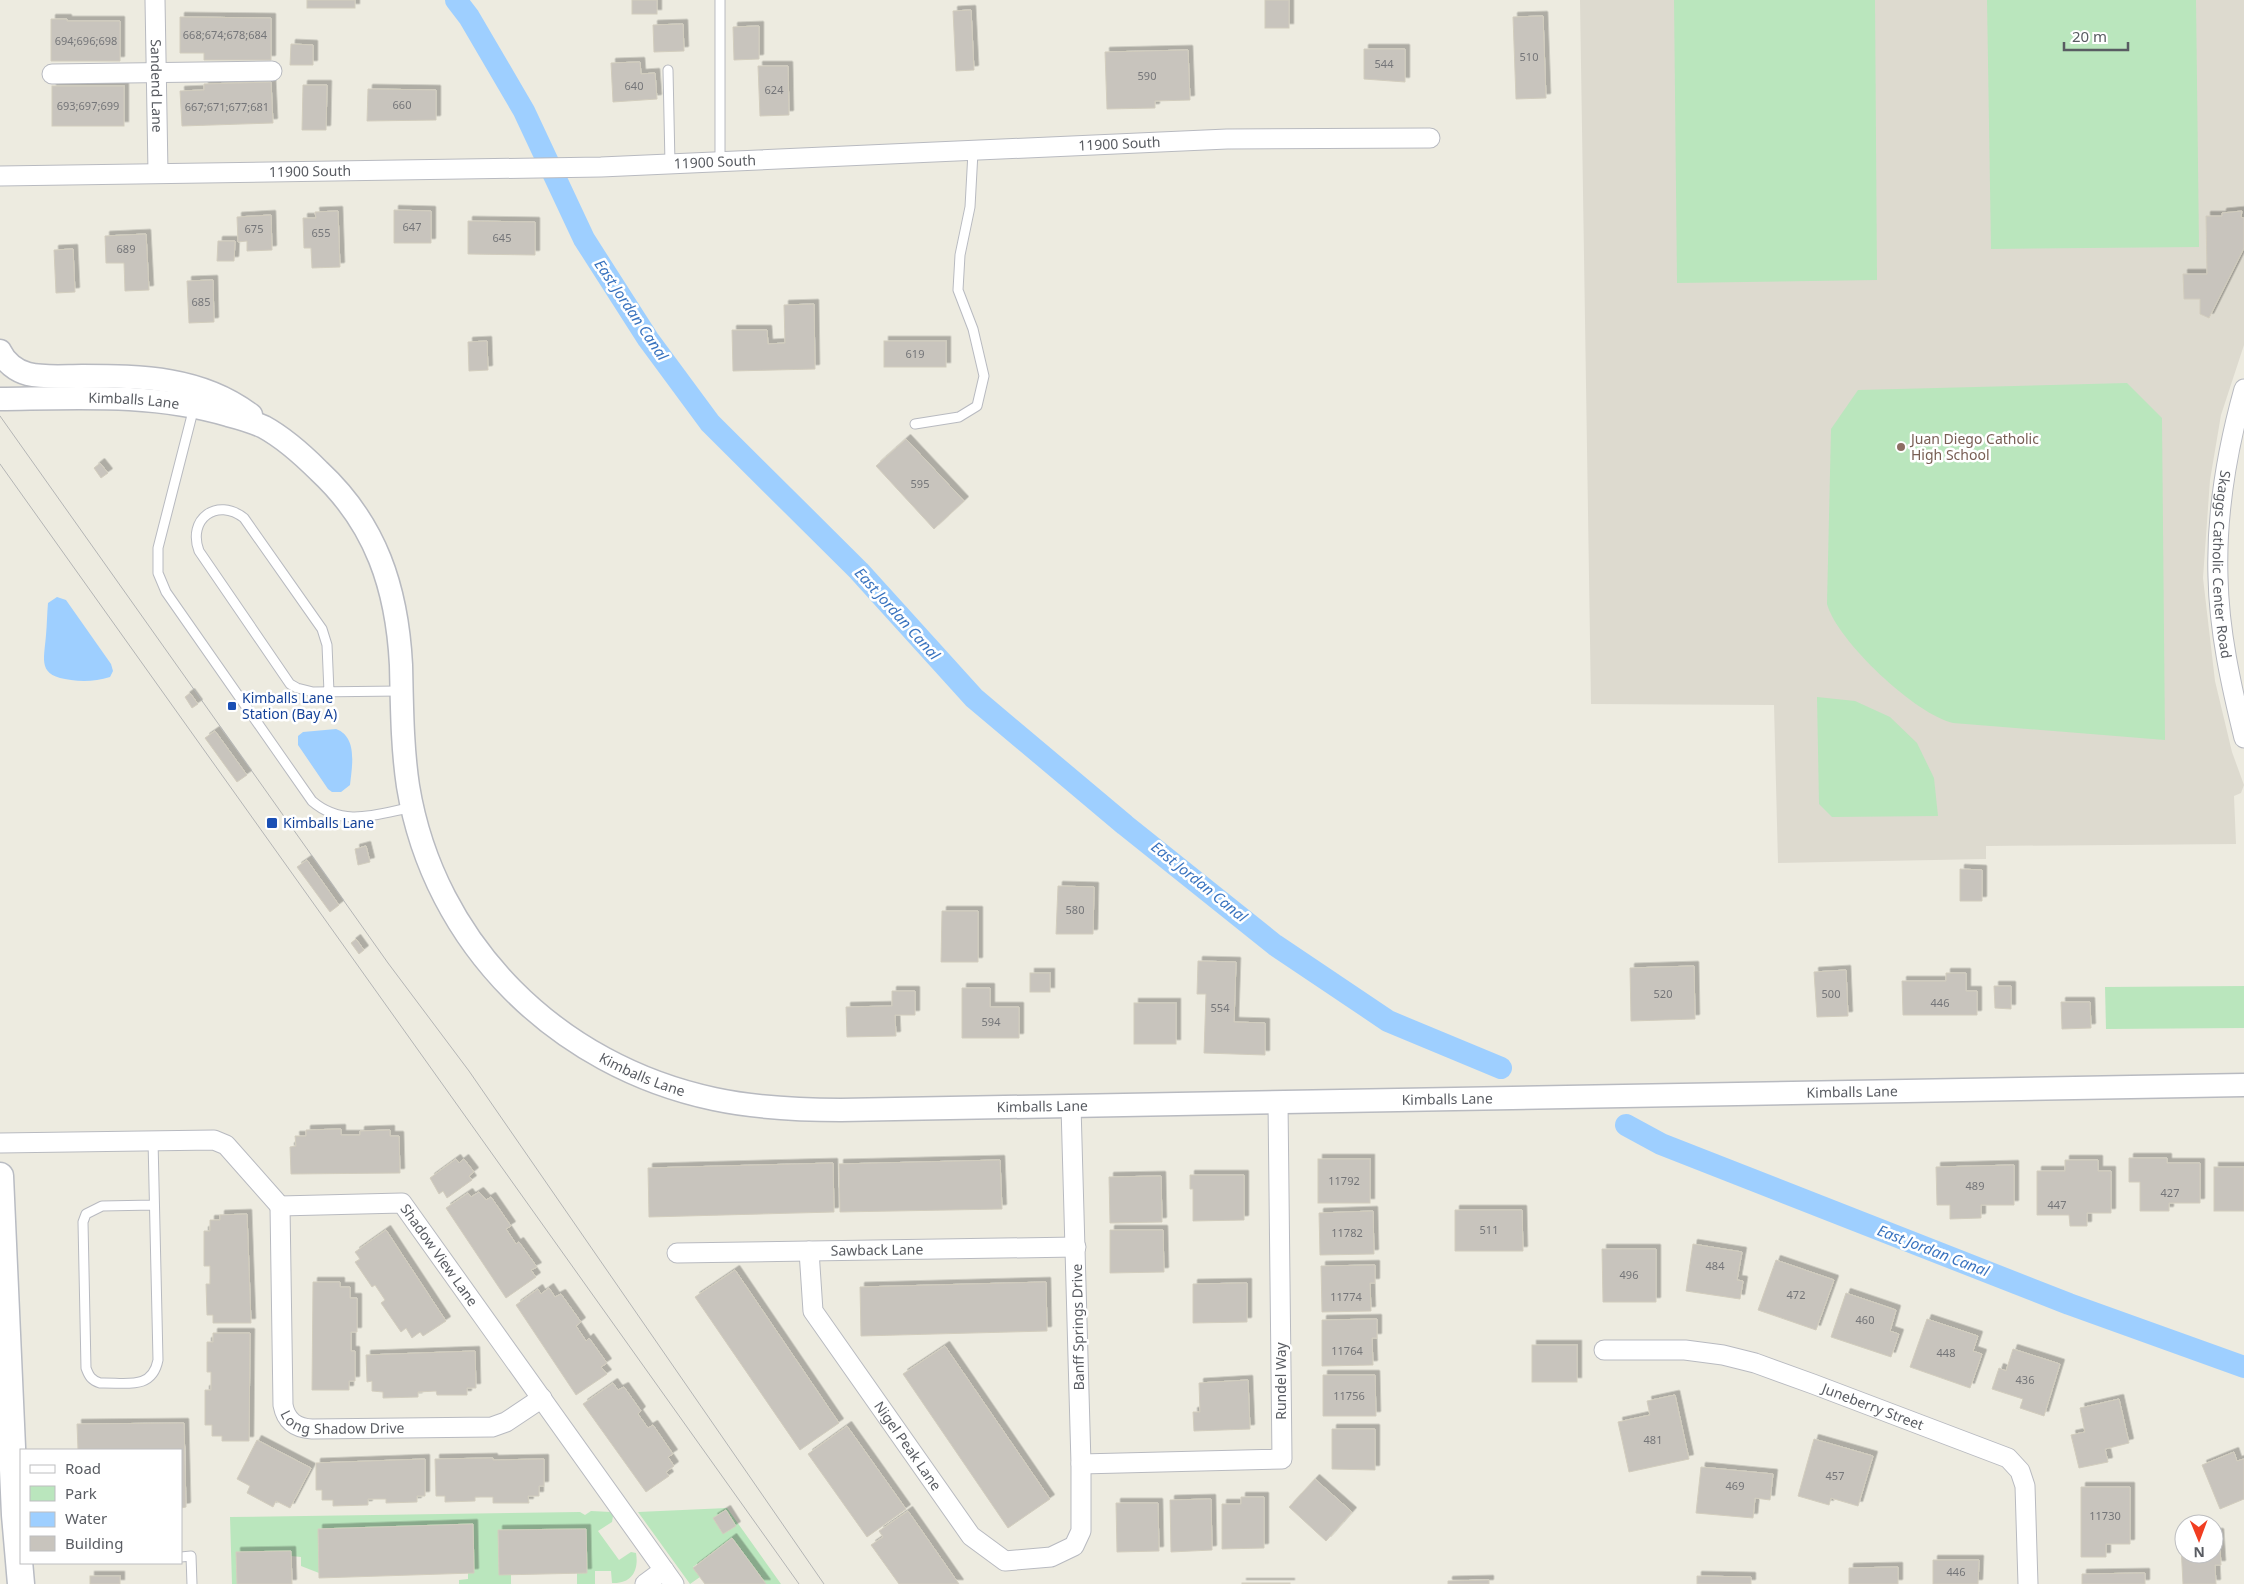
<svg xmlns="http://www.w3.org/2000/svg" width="2244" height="1584" font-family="'Noto Sans',sans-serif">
  <defs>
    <filter id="shadow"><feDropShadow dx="4.5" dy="-4.5" stdDeviation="0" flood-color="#0004"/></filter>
  </defs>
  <rect width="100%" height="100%" fill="#edebe0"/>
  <!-- education -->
  <path fill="#dddacf" d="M1580,0H2244V345L2221,415L2210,480L2203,578L2215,681L2232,752L2244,785L2241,793L2234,796L2236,844L1986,846V859L1778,863L1774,705L1591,704Z"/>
  <!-- green -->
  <g fill="#bae6bd">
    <path d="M1674,0H1875L1877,280L1677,283Z"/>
    <path d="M1987,0H2196L2199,247L1991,249Z"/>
    <path d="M2127,383L2162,418L2165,740L1953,723C1916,715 1837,641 1827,604L1831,429L1858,390Z"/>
    <path d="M1817,697L1855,701L1890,717L1917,743L1934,778L1938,816L1832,817L1819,804Z"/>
    <path d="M2244,986V1028L2106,1029L2105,987Z"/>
    <path d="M727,1508L781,1584H766L732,1538L693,1567L700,1577L690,1584L638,1512Z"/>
    <path d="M591,1511L611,1512L613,1516L612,1522L598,1531L619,1560L631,1552L636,1553C639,1570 632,1584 612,1583L611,1571H595V1584H577V1573H587L586,1529L498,1530L499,1574H511V1584H459V1580L468,1579V1573L474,1572L473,1524L318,1529L319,1573L301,1566V1557L291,1556L290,1551L237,1552V1584H232L230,1517L580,1512L585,1515Z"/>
  </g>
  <!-- water -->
  <g fill="#9ecfff">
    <path d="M57,597L66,600L111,664L113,671L110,677C97,681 84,682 71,680C37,676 44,661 46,635C47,624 47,614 48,603Z"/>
    <path d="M336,729C358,737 352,766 350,785L341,792H332L328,789L298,745V736L303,732Z"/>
  </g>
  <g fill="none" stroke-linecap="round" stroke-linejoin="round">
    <!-- canal -->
    <g stroke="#9ecfff" stroke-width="22">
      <path d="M456,0L469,17L524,111L584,239L648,339L710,423L859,571L974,698L1125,825L1275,945L1388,1021L1501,1068"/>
      <path d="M1626,1125L1661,1144L2069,1304L2244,1367"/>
    </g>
  </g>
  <!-- building -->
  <g fill="#c8c4bd" stroke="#d2cdbe" filter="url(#shadow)">
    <rect x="307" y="0" width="48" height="8"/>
    <rect x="632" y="0" width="25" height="14"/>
    <rect x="1265" y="0" width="24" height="28"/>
    <path d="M971,10L974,70L956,71L953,11Z"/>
    <path d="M1543,16L1546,98L1516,99L1513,17Z"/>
    <path d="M180,17L271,18V60H204V53H180Z"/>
    <path d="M51,19H67V21H120V61H51Z"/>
    <path d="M683,24L684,51L654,52L653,25Z"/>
    <path d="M759,26V59L734,60L733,27Z"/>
    <path d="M291,44L313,45V65H290Z"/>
    <path d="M1364,49H1405V82L1364,79Z"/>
    <path d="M1188,50L1190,100L1155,101V108L1107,109L1105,52Z"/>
    <path d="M640,62L641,74L655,73L657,99L613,102L611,63Z"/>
    <path d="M758,66H788L789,115L760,116Z"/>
    <path d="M271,82L273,123L182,126L180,91L204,90V84Z"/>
    <path d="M303,85H327L326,130H302Z"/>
    <rect x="52" y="86" width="72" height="40"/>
    <path d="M368,89L436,90V120L367,121Z"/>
    <path d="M394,210L431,211V243H394Z"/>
    <path d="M338,211L340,267L312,268L311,248H304L303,218H316L315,212Z"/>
    <path d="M2242,211L2241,217L2244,218V248L2209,318L2200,314V299H2184L2183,274H2207L2206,216H2222V213Z"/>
    <path d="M271,215L272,250L247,251V241L238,242L237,217Z"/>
    <path d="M468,221L535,222V255L468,254Z"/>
    <path d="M146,234L149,290L125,291L124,263H106L105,236Z"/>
    <path d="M218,241H235L234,261H217Z"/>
    <path d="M73,249L75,292L56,293L54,250Z"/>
    <path d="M213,280L214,322L189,323L187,281Z"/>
    <path d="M814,304L815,369L733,371L732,330H767L768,344L785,343L784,305Z"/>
    <path d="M487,341L488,370L469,371L468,342Z"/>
    <rect x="884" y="341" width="62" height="26"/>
    <path d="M906,439L964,501L934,529L876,466Z"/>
    <path d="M100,463L108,473L101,478L94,468Z"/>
    <path d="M190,693L198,704L192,708L185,697Z"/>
    <path d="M215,731L247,775L237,782L205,738Z"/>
    <path d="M366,846L370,862L358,865L355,849Z"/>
    <path d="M307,860L339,905L330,912L297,867Z"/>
    <path d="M1960,869L1982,870V901H1960Z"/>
    <path d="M1058,886L1094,887L1093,934H1056Z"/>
    <path d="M942,911H978V962H941Z"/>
    <path d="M356,939L364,950L359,954L351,943Z"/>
    <path d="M1198,961L1236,962L1234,1022L1265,1023V1055L1204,1053L1206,994H1197Z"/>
    <path d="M1694,966L1695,1019L1631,1021L1630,968Z"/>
    <path d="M1846,970L1848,1016L1817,1017L1814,972Z"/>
    <rect x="1030" y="973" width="20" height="19"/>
    <path d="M1946,973H1966V991H1977V1015H1903L1902,981H1946Z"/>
    <path d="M1994,986H2011V1009L1995,1008Z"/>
    <path d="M962,988H990V1007H1019V1038H962Z"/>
    <path d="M892,991H915V1015H895L896,1036L847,1037L846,1007L892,1006Z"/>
    <path d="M2061,1002H2090L2091,1028L2062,1029Z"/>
    <rect x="1134" y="1003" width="42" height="41"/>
    <path d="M341,1129V1135H360V1131L390,1130V1136H399L400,1173L291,1174L290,1147L296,1146L295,1136H306V1130Z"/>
    <path d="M2129,1158H2167V1163H2200V1203H2169V1211H2140V1182H2129Z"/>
    <path d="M456,1159L459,1163L464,1159L474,1172L469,1176L472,1180L447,1198L443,1191L439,1194L430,1178Z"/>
    <rect x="1318" y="1159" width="52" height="44"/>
    <path d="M1000,1160L1002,1209L840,1212L839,1164Z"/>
    <path d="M2065,1160H2098V1171H2111V1213H2087V1226H2070L2069,1215H2037V1171H2065Z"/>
    <path d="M833,1163L834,1212L649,1217L648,1168Z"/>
    <path d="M2014,1165V1205H1981V1218L1950,1219V1205H1937L1936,1167Z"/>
    <rect x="2214" y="1167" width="30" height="44"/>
    <path d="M1190,1175H1244V1220L1193,1221V1189H1190Z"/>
    <path d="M1161,1176L1162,1222L1110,1223L1109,1177Z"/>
    <path d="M479,1192L486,1200L491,1197L511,1226L506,1229L516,1244L519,1242L537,1267L531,1270L536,1277L506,1298L446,1208L468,1193L471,1197Z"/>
    <path d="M1455,1210H1522L1523,1251H1455Z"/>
    <path d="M1373,1211L1374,1254L1320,1255L1319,1213Z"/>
    <path d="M247,1214L251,1323H213V1315H207L206,1284H210V1266H204V1231H210V1220H220V1215Z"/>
    <path d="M386,1230L446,1321L423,1336L420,1332L412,1338L406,1328L401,1332L381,1303L385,1300L375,1285L372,1287L355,1262L360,1259L355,1252Z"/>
    <path d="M1110,1230H1163L1164,1272L1110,1273Z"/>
    <path d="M1693,1244L1742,1252L1737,1280L1743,1281L1740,1299L1686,1291Z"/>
    <path d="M1602,1249H1656V1302H1603Z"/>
    <path d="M1776,1260L1834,1280L1816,1330L1758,1310Z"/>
    <path d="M1375,1265V1283H1370L1371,1311L1322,1312L1321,1266Z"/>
    <path d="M735,1270L839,1423L800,1450L695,1297Z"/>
    <path d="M313,1282H340V1287H350V1298H357V1332H351V1351H355V1381H349V1390H312Z"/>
    <path d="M1046,1282L1047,1331L861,1336L860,1287Z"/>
    <path d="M1247,1283V1322L1193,1323V1284Z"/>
    <path d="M549,1288L555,1297L561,1294L581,1322L576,1326L586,1341L589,1338L607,1363L601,1367L607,1374L576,1395L516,1305L538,1289L541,1294Z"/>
    <path d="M1846,1293L1896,1310L1890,1331L1899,1334L1891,1357L1831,1337Z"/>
    <path d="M1377,1319V1338H1372L1373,1365L1322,1366V1320Z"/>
    <path d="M1927,1319L1978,1336L1973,1351L1982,1354L1970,1388L1910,1367Z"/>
    <path d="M213,1333H250L249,1441H222V1436H212V1425H205V1390H211V1372H207V1342H213Z"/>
    <rect x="1532" y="1345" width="45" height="37"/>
    <path d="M945,1346L1050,1499L1008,1528L903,1374Z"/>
    <path d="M2013,1349L2060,1364L2044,1416L2020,1408L2023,1399L1992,1389L1999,1368L2006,1371Z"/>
    <path d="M475,1351L476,1388H467V1395H437L436,1391L418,1392V1397L383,1398V1392L372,1391V1381L367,1382L366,1355Z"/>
    <path d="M1323,1375H1375L1376,1416H1323Z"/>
    <path d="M1248,1380L1250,1429L1194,1431L1193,1412H1200L1199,1383Z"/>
    <path d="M613,1383L618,1390L624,1387L641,1411L638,1414L648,1428L653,1425L673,1454L668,1457L674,1466L666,1472L669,1476L646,1492L583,1404Z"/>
    <path d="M1675,1395L1689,1459L1629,1472L1618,1422L1650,1415L1647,1401Z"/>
    <path d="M2119,1399L2129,1443L2105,1449L2108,1462L2079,1468L2071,1435L2085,1432L2080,1408Z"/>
    <path d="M184,1423L186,1507L181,1508V1450H78L77,1424Z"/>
    <path d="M847,1426L906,1509L867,1537L808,1454Z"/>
    <path d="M1332,1429H1375V1470L1332,1469Z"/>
    <path d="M1814,1439L1873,1456L1858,1506L1831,1498L1829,1505L1798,1496Z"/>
    <path d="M257,1440L311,1468L290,1508L276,1501L273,1507L247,1493L250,1486L237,1479Z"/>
    <path d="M2234,1452L2237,1461L2244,1459V1499L2220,1509L2202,1465Z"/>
    <path d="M493,1458V1460L544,1459V1486H539V1496H528L529,1503H493V1497H475V1501L445,1502V1496H436L435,1459Z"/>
    <path d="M425,1459V1496H417V1502L386,1503V1499H368V1505L333,1506V1500H322V1490H316V1463Z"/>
    <path d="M1701,1467L1773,1474L1770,1500L1755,1498L1753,1518L1696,1513Z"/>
    <path d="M1315,1479L1352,1512L1326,1541L1289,1507Z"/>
    <path d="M2081,1487H2130V1544H2106V1557H2081Z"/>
    <path d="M1241,1497H1264V1548L1222,1549V1504H1241Z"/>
    <path d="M1211,1499L1212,1550L1171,1552L1170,1500Z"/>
    <path d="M1116,1503H1158L1159,1551L1117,1552Z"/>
    <path d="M726,1510L736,1526L723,1534L713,1518Z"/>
    <path d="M908,1511L959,1584H899L871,1545L883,1537L879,1531Z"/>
    <path d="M473,1524L474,1573L319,1578L318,1529Z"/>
    <path d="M586,1529L587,1573L499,1575L498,1530Z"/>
    <path d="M2214,1533H2219L2221,1565H2215L2216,1584H2183L2181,1546L2184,1545V1554H2214Z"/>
    <path d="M732,1538L766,1584H705L693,1568Z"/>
    <path d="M291,1551L292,1584H237L236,1552Z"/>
    <path d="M1933,1560H1979L1978,1584H1933Z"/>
    <path d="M1898,1567V1584H1849V1568Z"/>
    <path d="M2145,1573V1584H2082V1574Z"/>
    <rect x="90" y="1576" width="30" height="8"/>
    <path d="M1697,1576L1751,1577V1584H1697Z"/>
    <path d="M1489,1580V1584H1448V1581Z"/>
    <rect x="1242" y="1583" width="48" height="1"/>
  </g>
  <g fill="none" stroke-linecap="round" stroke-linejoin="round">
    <defs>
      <g id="service">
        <path d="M668,70L670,164"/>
        <path d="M720,161V0"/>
        <path d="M192,415L158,548V573L166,592L312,801C343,828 377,814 413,807"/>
        <path d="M915,424L959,417L977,406L984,376L973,329L958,290L960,255L970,207L973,152"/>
        <path d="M329,692L327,645L322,629L244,518C217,497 187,519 199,551L290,684L297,688L313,692L400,691"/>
        <path d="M153,1140L158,1360C152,1391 125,1382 100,1383C91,1380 89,1376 86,1368L83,1222L86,1214L102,1206L154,1205"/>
        <path d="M181,1557L191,1556L192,1584"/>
      </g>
      <g id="minor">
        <path id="s1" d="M155,0L158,172"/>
        <path d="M52,74L272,71"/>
        <path id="s2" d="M0,176L601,167L1227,139L1430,138"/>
        <path id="s3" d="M2244,389C2227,450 2216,514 2218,577C2219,631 2231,685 2244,738"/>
        <path d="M0,1143L214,1140L226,1145L280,1206"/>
        <path id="s4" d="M280,1206L402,1203L674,1584"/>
        <path id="s5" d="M280,1206L283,1405C286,1421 296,1428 312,1429L492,1427L506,1422L542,1398"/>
        <path id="s6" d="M809,1251L813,1311L971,1536L1005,1561L1051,1557L1074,1546L1081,1531V1464L1071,1106"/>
        <path id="s7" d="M677,1253L1076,1247"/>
        <path id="s8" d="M1604,1350H1685L1723,1355L1755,1363L1813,1384L2008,1458L2020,1471L2025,1486L2028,1584"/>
        <path d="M1081,1464L1282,1459L1278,1102"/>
        <path d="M645,1584L664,1570"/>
      </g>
      <g id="tertiary">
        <path d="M0,351C5,362 16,371 28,374C45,378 65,376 82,376C142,376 201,377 251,415"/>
        <path id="s9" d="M0,399C77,398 153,393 228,415C240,418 253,422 264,427C284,438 303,455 319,471C376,524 397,588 401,665C402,705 402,746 408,786C434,945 558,1066 714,1099C756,1108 799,1110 841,1110L2244,1085"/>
      </g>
      <path id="secondary" d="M0,1176L15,1515L21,1584"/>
    </defs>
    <!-- service casing -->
    <use href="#service" stroke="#b8bac0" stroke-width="11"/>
    <!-- minor casing -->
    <use href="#minor" stroke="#b8bac0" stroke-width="21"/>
    <!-- tertiary casing -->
    <use href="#tertiary" stroke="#b8bac0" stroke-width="25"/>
    <!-- secondary casing -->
    <use href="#secondary" stroke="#b9bcc3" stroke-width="29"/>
    <!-- service -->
    <use href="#service" stroke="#fff" stroke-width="9"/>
    <!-- minor -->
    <use href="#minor" stroke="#fff" stroke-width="19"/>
    <!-- tertiary -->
    <use href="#tertiary" stroke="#fff" stroke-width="22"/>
    <!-- secondary -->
    <use href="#secondary" stroke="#fff" stroke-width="26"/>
    <!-- tram -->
    <g stroke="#b4b5b5" stroke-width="1">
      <path d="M0,416L388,963L469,1071L824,1584"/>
      <path d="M0,464L799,1584"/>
    </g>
  </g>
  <!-- markers -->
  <circle fill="#8d6e63" stroke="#fff" stroke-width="2" cx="1901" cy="447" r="5"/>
  <g fill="#1a4fb4" stroke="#fff" stroke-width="2">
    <rect x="227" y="701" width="10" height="10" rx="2.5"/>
    <rect x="266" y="817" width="12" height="12" rx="2.5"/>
  </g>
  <g text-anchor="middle" stroke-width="5" stroke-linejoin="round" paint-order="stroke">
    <!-- number labels -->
    <g font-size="11" fill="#757679">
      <text x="225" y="39">668;674;678;684</text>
      <text x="86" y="45">694;696;698</text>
      <text x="1529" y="61">510</text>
      <text x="1384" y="68">544</text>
      <text x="1147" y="80">590</text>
      <text x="634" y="90">640</text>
      <text x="774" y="94">624</text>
      <text x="402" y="109">660</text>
      <text x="88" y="110">693;697;699</text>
      <text x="227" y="111">667;671;677;681</text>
      <text x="412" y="231">647</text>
      <text x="254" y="233">675</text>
      <text x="321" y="237">655</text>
      <text x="502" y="242">645</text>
      <text x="126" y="253">689</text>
      <text x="201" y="306">685</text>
      <text x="915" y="358">619</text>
      <text x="920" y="488">595</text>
      <text x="1075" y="914">580</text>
      <text x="1663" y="998">520</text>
      <text x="1831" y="998">500</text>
      <text x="1940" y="1007">446</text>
      <text x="1220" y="1012">554</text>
      <text x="991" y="1026">594</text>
      <text x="1344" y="1185">11792</text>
      <text x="1975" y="1190">489</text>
      <text x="2170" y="1197">427</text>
      <text x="2057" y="1209">447</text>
      <text x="1489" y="1234">511</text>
      <text x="1347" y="1237">11782</text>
      <text x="1715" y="1270">484</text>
      <text x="1629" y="1279">496</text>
      <text x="1796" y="1299">472</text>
      <text x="1346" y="1301">11774</text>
      <text x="1865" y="1324">460</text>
      <text x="1347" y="1355">11764</text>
      <text x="1946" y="1357">448</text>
      <text x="2025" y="1384">436</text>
      <text x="1349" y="1400">11756</text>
      <text x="1653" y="1444">481</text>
      <text x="1835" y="1480">457</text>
      <text x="1735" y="1490">469</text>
      <text x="2105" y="1520">11730</text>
      <text x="1956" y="1576">446</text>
    </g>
    <!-- street labels -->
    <g font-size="14" fill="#595c62" stroke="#fff">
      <text dy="5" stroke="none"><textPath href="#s1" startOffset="86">Sandend Lane</textPath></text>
      <text dy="5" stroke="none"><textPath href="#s2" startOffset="1120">11900 South</textPath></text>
      <text dy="5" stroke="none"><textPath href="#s2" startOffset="715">11900 South</textPath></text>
      <text dy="5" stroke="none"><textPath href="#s2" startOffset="310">11900 South</textPath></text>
      <text dy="5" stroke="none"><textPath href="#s9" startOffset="134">Kimballs Lane</textPath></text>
      <text dy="5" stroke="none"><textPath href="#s3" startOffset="178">Skaggs Catholic Center Road</textPath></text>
      <text dy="5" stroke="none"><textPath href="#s9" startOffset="1065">Kimballs Lane</textPath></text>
      <text dy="5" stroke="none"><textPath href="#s9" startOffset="2280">Kimballs Lane</textPath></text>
      <text dy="5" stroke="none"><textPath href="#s9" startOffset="1875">Kimballs Lane</textPath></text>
      <text dy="5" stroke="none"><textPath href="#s9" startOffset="1470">Kimballs Lane</textPath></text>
      <text dy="5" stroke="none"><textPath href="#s7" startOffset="200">Sawback Lane</textPath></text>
      <text dy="5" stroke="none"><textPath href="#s4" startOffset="186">Shadow View Lane</textPath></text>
      <text transform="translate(1078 1327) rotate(-91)" y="5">Banff Springs Drive</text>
      <text transform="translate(1281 1381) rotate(-90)" y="5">Rundel Way</text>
      <text dy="5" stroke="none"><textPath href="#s8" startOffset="278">Juneberry Street</textPath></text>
      <text dy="5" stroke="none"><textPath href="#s5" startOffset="269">Long Shadow Drive</textPath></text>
      <text dy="5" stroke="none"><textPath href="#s6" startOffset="225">Nigel Peak Lane</textPath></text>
    </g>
    <!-- education labels -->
    <g font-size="14" fill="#785e54" stroke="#fff" text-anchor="start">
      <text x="1911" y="444">Juan Diego Catholic<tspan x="1911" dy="16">High School</tspan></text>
    </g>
    <!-- transit labels -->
    <g font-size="14" fill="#164399" stroke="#fff" text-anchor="start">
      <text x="242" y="703">Kimballs Lane<tspan x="242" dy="16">Station (Bay A)</tspan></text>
      <text x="283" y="828">Kimballs Lane</text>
    </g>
    <!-- water labels -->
    <g font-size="15" font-style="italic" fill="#3973bf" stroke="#fff">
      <text transform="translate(631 310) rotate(56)" y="5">East Jordan Canal</text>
      <text transform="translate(897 614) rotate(48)" y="5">East Jordan Canal</text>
      <text transform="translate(1199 882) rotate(39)" y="5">East Jordan Canal</text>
      <text transform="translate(1933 1251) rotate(21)" y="5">East Jordan Canal</text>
    </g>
  </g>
  <!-- legend -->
  <rect x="20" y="1449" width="162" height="115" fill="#ffffff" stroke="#bdbec0"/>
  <rect x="30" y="1465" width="25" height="8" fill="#ffffff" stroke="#bdbec0"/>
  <text x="65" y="1474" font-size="15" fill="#595c62">Road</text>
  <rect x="30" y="1486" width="25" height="15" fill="#bae6bd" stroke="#bdbec0"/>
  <text x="65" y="1499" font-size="15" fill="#595c62">Park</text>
  <rect x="30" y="1512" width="25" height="15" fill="#9ecfff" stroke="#bdbec0"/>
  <text x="65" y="1524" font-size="15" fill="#595c62">Water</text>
  <rect x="30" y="1536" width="25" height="15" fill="#c8c4bd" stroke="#bdbec0"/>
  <text x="65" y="1549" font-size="15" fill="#595c62">Building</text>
  <!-- north arrow -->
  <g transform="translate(2199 1539) rotate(179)"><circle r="24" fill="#ffffff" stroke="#bdbec0"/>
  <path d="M0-4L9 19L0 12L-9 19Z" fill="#f13d21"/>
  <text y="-8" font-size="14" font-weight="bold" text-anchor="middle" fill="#595c62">N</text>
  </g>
  <!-- scale -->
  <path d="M2064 42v8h64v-8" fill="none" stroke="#595c62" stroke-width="2.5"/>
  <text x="2072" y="42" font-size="15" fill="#595c62" stroke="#ffffff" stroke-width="4" paint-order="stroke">20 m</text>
</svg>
